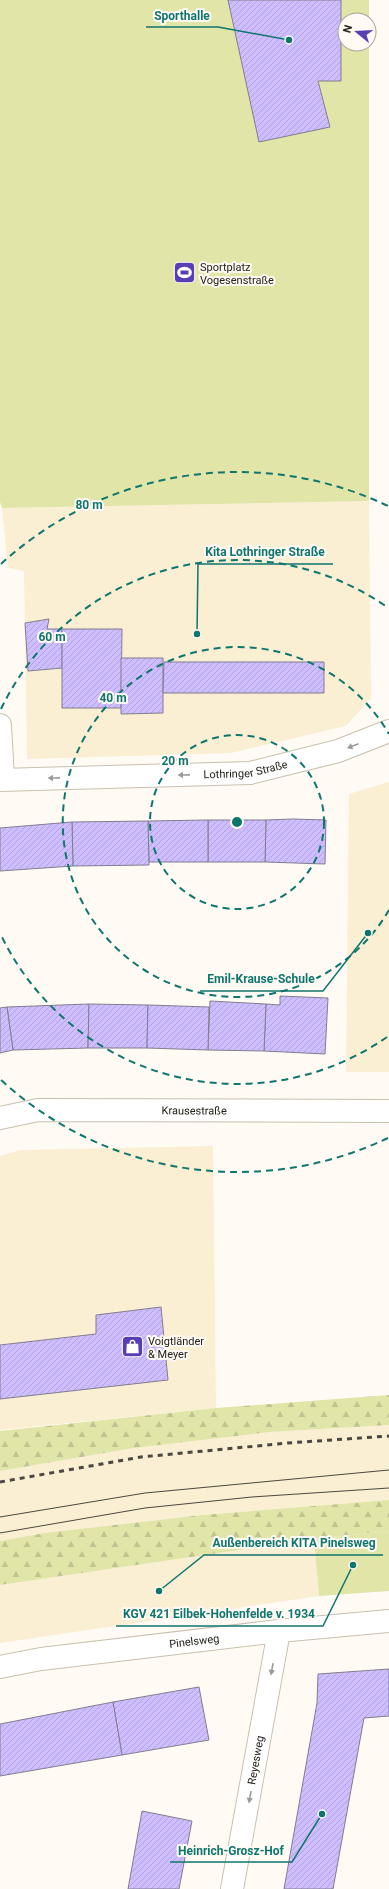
<svg xmlns="http://www.w3.org/2000/svg" width="389" height="1889" font-family="Roboto,sans-serif">
  <defs>
    <pattern id="forest-firs" width="22" height="20" patternUnits="userSpaceOnUse"><rect width="22" height="20" fill="#e1e5a8"/><path d="M5 1l3.5 6h-7zM16 11l3.5 6h-7z" fill="#c1c490"/></pattern>
    <pattern id="building-hatch" width="6" height="6" patternUnits="userSpaceOnUse"><rect width="6" height="6" fill="#cfbeff"/><path d="M-1 1l2-2M0 6l6-6M5 7l2-2" fill="none" stroke="#b1a3da"/></pattern>
  </defs>
  <rect width="100%" height="100%" fill="#fffbf4"/>
  <!-- built -->
  <g fill="#faeed3">
    <path d="M369,501L371,698L346,726L231,753L27,759L24,571L8,568L2,508Z"/>
    <path d="M389,782V1072H346L349,794Z"/>
    <path d="M213,1146L216,1408L0,1430V1156L20,1150Z"/>
    <path d="M389,1425V1500L202,1515L44,1533L0,1541V1471L134,1448L270,1432Z"/>
    <path d="M314,1539L319,1596L0,1643V1585Z"/>
  </g>
  <!-- forest -->
  <g fill="url(#forest-firs)">
    <path d="M389,1395V1425L270,1432L134,1448L0,1471V1431L216,1408Z"/>
    <path d="M389,1500V1531L314,1539L0,1585V1541L44,1533L202,1515Z"/>
  </g>
  <!-- garden -->
  <g fill="#e1e5a8">
    <path d="M0,0H369V20H345V44H369V501L2,508L0,502Z"/>
    <path d="M389,1531V1591L319,1596L314,1539Z"/>
  </g>
  <!-- building -->
  <g fill="url(#building-hatch)" stroke="#817d8f">
    <path d="M228,0H341V81H318L330,127L259,142Z"/>
    <path d="M49,619L47,629H62V668L28,671L25,623Z"/>
    <path d="M62,629H122L121,708H62Z"/>
    <path d="M121,658H163V713L121,714Z"/>
    <path d="M164,662H324V693H163Z"/>
    <path d="M293,819L326,820L325,864L265,862L266,820Z"/>
    <path d="M208,820H266L265,862H208Z"/>
    <path d="M208,820V862H149L148,821Z"/>
    <path d="M148,821L149,865L73,866L72,822Z"/>
    <path d="M72,822L73,866L0,871V828Z"/>
    <path d="M280,996L328,998L325,1054L264,1051L266,1004L280,1005Z"/>
    <path d="M210,1001L266,1004L264,1051L208,1050Z"/>
    <path d="M89,1004L88,1048L13,1050L7,1007Z"/>
    <path d="M89,1004L148,1005L147,1048H88Z"/>
    <path d="M148,1005L209,1007L208,1050L147,1048Z"/>
    <path d="M7,1007L13,1050L0,1053V1008Z"/>
    <path d="M161,1307L168,1380L0,1399V1345L96,1334V1315Z"/>
    <path d="M389,1669V1716L364,1718L333,1889H284L317,1703L318,1674Z"/>
    <path d="M199,1687L209,1740L122,1755L113,1702Z"/>
    <path d="M113,1702L122,1755L0,1776V1724Z"/>
    <path d="M142,1811L192,1821L179,1889H128Z"/>
  </g>
  <g fill="none" stroke-linecap="round" stroke-linejoin="round">
    <defs>
      <g id="street">
        <path d="M0,725L3,779"/>
        <path id="s1" d="M0,780L250,773L338,751L389,731"/>
        <path id="s2" d="M0,1667L41,1659L279,1631L389,1621"/>
        <path id="s3" d="M232,1889L279,1631"/>
      </g>
      <g id="secondary">
        <path id="s4" d="M0,1118L38,1110L389,1111"/>
      </g>
    </defs>
    <!-- street casing -->
    <use href="#street" stroke="#c9c0ae" stroke-width="24"/>
    <!-- secondary casing -->
    <use href="#secondary" stroke="#c9c0ae" stroke-width="24"/>
    <!-- street -->
    <use href="#street" stroke="#fff" stroke-width="22"/>
    <!-- secondary -->
    <use href="#secondary" stroke="#fff" stroke-width="22"/>
    <!-- tram -->
    <g stroke="#4b4841" stroke-width="1">
      <path d="M0,1517L145,1493L389,1470"/>
      <path d="M0,1533L145,1508L252,1497L389,1488"/>
    </g>
    <!-- rail -->
    <path stroke="#4b4841" stroke-width="3" stroke-dasharray="5 5" stroke-linecap="butt" d="M0,1482L141,1457L288,1443L389,1436"/>
  </g>
  <!-- one-way arrows -->
  <defs><path id="oneway-solid" d="M-6-.8H1V-3.2L6.5 0L1 3.2V.8H-6Z"/></defs>
  <g fill="#9c9b98">
    <use href="#oneway-solid" transform="translate(353 746) rotate(159)"/>
    <use href="#oneway-solid" transform="translate(184 775) rotate(179)"/>
    <use href="#oneway-solid" transform="translate(54 778) rotate(179)"/>
    <use href="#oneway-solid" transform="translate(272 1669) rotate(100)"/>
    <use href="#oneway-solid" transform="translate(250 1797) rotate(100)"/>
  </g>
  <!-- distance rings -->
  <g fill="none" stroke="#0f766e" stroke-width="2" stroke-dasharray="7 5">
    <circle cx="237" cy="822" r="87"/>
    <path d="M389 910A175 175 0 1 1 389 734"/>
    <path d="M387 1037A262 262 0 0 1 1 935M1 709A262 262 0 0 1 387 607"/>
    <path d="M388 1138A350 350 0 0 1 1 1080M1 564A350 350 0 0 1 388 506"/>
  </g>
  <!-- icons -->
  <defs>
    <symbol id="stadium-square" viewBox="-11 -11 22 22"><rect x="-9" y="-9" width="18" height="18" rx="4" fill="#583eb6" stroke="#fffbf4"/><path d="M0-5a6.5 5 0 1 0 0 10a6.5 5 0 1 0 0-10ZM-3.5-1.8h7v3.6h-7Z" fill="#fff"/></symbol>
    <symbol id="shop-square" viewBox="-11 -11 22 22"><rect x="-9" y="-9" width="18" height="18" rx="4" fill="#583eb6" stroke="#fffbf4"/><path d="M-5-2.5h2.3a2.7 3.5 0 0 1 5.4 0H5L5.5 6h-11ZM-1.5-2.5h3a1.5 2.3 0 0 0-3 0Z" fill="#fff"/></symbol>
  </defs>
  <g fill-rule="evenodd">
    <use href="#stadium-square" x="172" y="260" width="25" height="25"/>
    <use href="#shop-square" x="120" y="1334" width="25" height="25"/>
  </g>
  <g text-anchor="middle" stroke-width="4" stroke-linejoin="round" paint-order="stroke">
    <!-- poi labels -->
    <g font-size="11" fill="#232019" stroke="#fffbf4" text-anchor="start">
      <text x="200" y="271">Sportplatz<tspan x="200" dy="13">Vogesenstraße</tspan></text>
      <text x="148" y="1345">Voigtländer<tspan x="148" dy="13">&amp; Meyer</tspan></text>
    </g>
    <!-- street labels -->
    <g font-size="11" fill="#232019" stroke="#fffbf4">
      <text dy="4" stroke="none"><textPath href="#s1" startOffset="246">Lothringer Straße</textPath></text>
      <text dy="4" stroke="none"><textPath href="#s4" startOffset="195">Krausestraße</textPath></text>
      <text dy="4" stroke="none"><textPath href="#s2" startOffset="196">Pinelsweg</textPath></text>
      <text dy="4" stroke="none"><textPath href="#s3" startOffset="131">Reyesweg</textPath></text>
    </g>
  </g>
  <circle cx="237" cy="822" r="6" fill="#0f766e" stroke="#fffbf4" stroke-width="2"/>
  <g font-size="12" text-anchor="middle" font-weight="bold" fill="#0f766e" stroke="#fffbf4" stroke-width="4" stroke-linejoin="round" paint-order="stroke">
    <text x="89" y="509">80 m</text>
    <text x="52" y="641">60 m</text>
    <text x="113" y="702">40 m</text>
    <text x="175" y="765">20 m</text>
  </g>
  <!-- callouts -->
  <path fill="none" stroke="#0f766e" stroke-width="1.5" d="M289 40L218 27H146M197 634L198 564H333M368 933L323 991H200M159 1591L204 1555H383M353 1565L323 1626H116M322 1814L292 1862H170"/>
  <g fill="#0f766e" stroke="#fffbf4" stroke-width="1.5">
    <circle cx="289" cy="40" r="4"/>
    <circle cx="197" cy="634" r="4"/>
    <circle cx="368" cy="933" r="4"/>
    <circle cx="159" cy="1591" r="4"/>
    <circle cx="353" cy="1565" r="4"/>
    <circle cx="322" cy="1814" r="4"/>
  </g>
  <g font-size="12" text-anchor="middle" font-weight="bold" fill="#0f766e" stroke="#fffbf4" stroke-width="4" stroke-linejoin="round" paint-order="stroke">
    <text x="182" y="20">Sporthalle</text>
    <text x="265" y="556">Kita Lothringer Straße</text>
    <text x="261" y="983">Emil-Krause-Schule</text>
    <text x="294" y="1547">Außenbereich KITA Pinelsweg</text>
    <text x="219" y="1618">KGV 421 Eilbek-Hohenfelde v. 1934</text>
    <text x="231" y="1855">Heinrich-Grosz-Hof</text>
  </g>
  <!-- north arrow -->
  <g transform="translate(357 32) rotate(288)"><circle r="19" fill="#fffbf4" stroke="#a7a39c"/>
  <path d="M0-3L7 15L0 10L-7 15Z" fill="#583eb6"/>
  <text y="-6" font-size="11" font-weight="bold" text-anchor="middle" fill="#232019">N</text>
  </g>
</svg>
